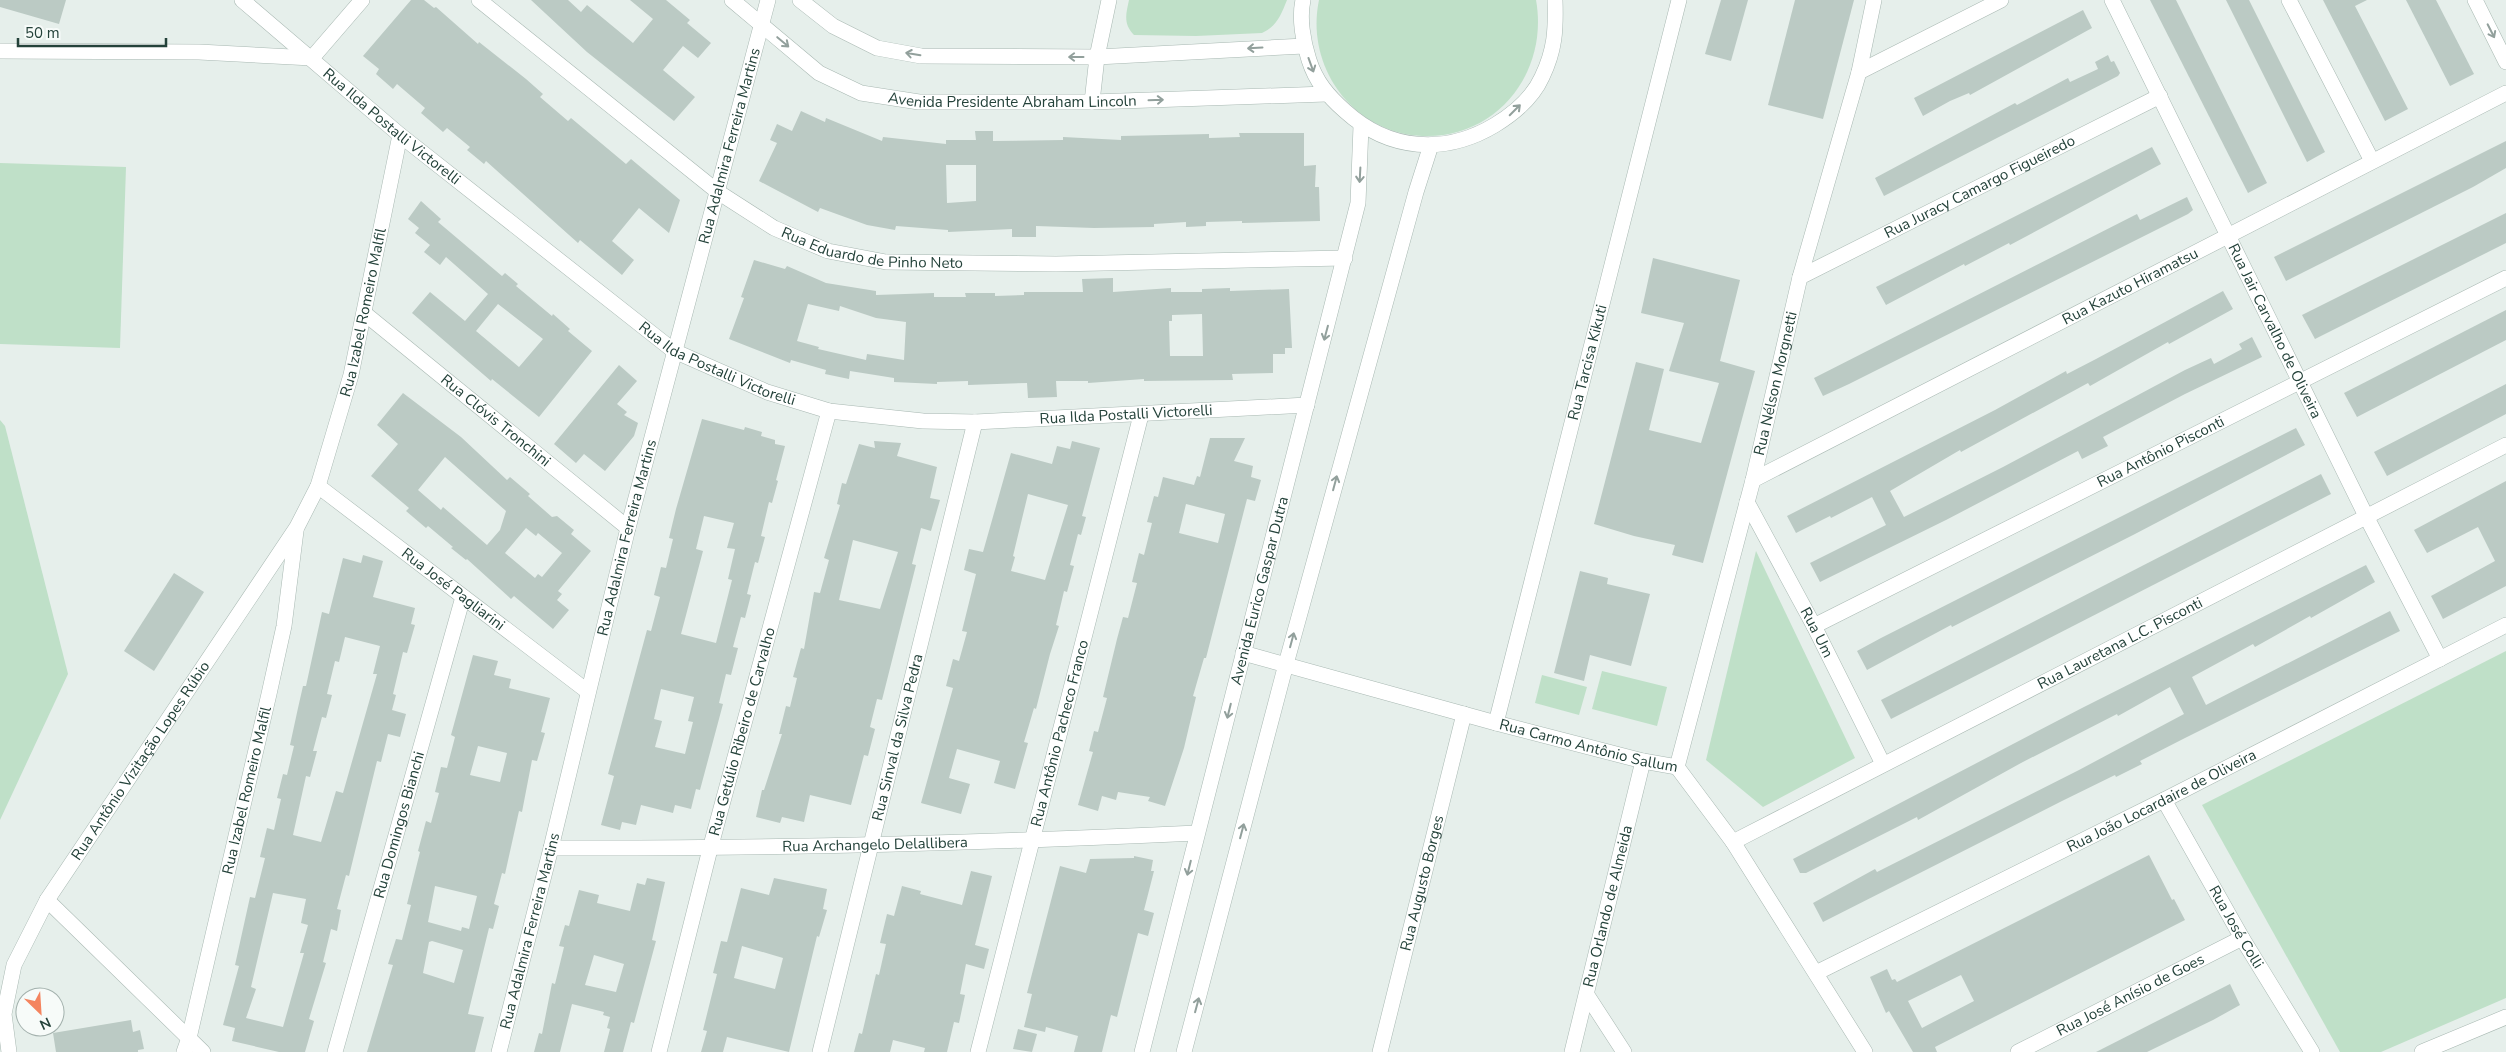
<svg xmlns="http://www.w3.org/2000/svg" width="2506" height="1052" font-family="'Nunito Sans',sans-serif">
  <rect width="100%" height="100%" fill="#e6efeb"/>
  <!-- green -->
  <g fill="#bfe0c8">
    <path d="M1129,0H1287C1281,15 1277,26 1262,33L1196,36L1134,35C1123,24 1126,14 1129,0Z"/>
    <path d="M1319,0H1536C1549,72 1497,139 1422,136C1352,133 1305,66 1319,0Z"/>
    <path d="M0,163L126,167L120,348L0,344Z"/>
    <path d="M0,420L5,426L68,674L0,820Z"/>
    <path d="M1756,551L1855,758L1763,807L1706,760Z"/>
    <path d="M2506,651V998L2381,1052H2340L2202,805Z"/>
    <path d="M1602,671L1667,687L1657,726L1592,709Z"/>
    <path d="M1542,675L1587,687L1579,715L1535,703Z"/>
  </g>
  <!-- building -->
  <g fill="#bbcac4" fill-rule="evenodd">
    <path d="M0,0H66L59,24L0,7Z"/>
    <path d="M411,0H424L434,8L436,7L478,44L479,42L526,79L543,94L540,97L568,121L571,118L626,164L631,159L680,200L669,233L639,208L612,241L634,260L622,275L580,240L578,243L486,161L484,164L467,150L470,147L447,128L443,132L421,113L425,108L397,84L393,89L376,74L379,69L363,56Z"/>
    <path d="M531,0H568L581,12L587,5L633,43L653,19L630,0H666L690,20L687,23L711,43L698,58L683,46L663,70L695,97L674,121L587,52Z"/>
    <path d="M1721,0H1748L1731,61L1705,54Z"/>
    <path d="M1795,0H1854L1823,119L1768,105Z"/>
    <path d="M2150,0H2176L2267,183L2248,193Z"/>
    <path d="M2226,0H2249L2325,152L2307,162Z"/>
    <path d="M2323,0H2367L2355,6L2408,109L2385,121Z"/>
    <path d="M2406,0H2436L2474,74L2450,86Z"/>
    <path d="M2083,10L2092,28L1970,95L1969,93L1950,101L1923,116L1914,98Z"/>
    <path d="M2108,55L2111,62L2114,61L2120,73L2118,76L1884,196L1875,178L2015,103L2017,105L2068,78L2070,82L2098,69L2095,62Z"/>
    <path d="M801,111L825,122L826,118L882,141L883,137L946,144V140H976L975,131H993V141L1063,140V137L1121,140V136L1209,134V138L1240,137L1239,133H1304V166L1316,165L1315,187H1319L1320,221L1242,223V221L1206,222V226L1186,227V222L1154,224V227L1094,228L1036,226V237H1012V229L948,232V230L896,226L895,230L867,225L820,208L818,212L759,181L777,143L770,140L777,124L792,131ZM946,165H976V201L947,203Z"/>
    <path d="M2506,141V168L2473,187L2286,281L2274,257Z"/>
    <path d="M2152,147L2161,164L2010,245L2009,243L1965,266L1964,264L1886,305L1876,287Z"/>
    <path d="M2187,197L2193,210L2188,214L1849,384L1823,396L1814,378L2137,214L2140,220Z"/>
    <path d="M421,201L441,219L438,222L502,276L505,273L518,284L516,286L552,316L553,314L570,329L568,331L592,351L539,417L492,379L491,381L412,313L430,292L465,321L488,294L446,257L440,265L424,252L430,245L415,233L419,228L408,219ZM498,304L543,339L519,367L476,331Z"/>
    <path d="M2506,213V243L2315,339L2302,315Z"/>
    <path d="M1653,258L1740,280L1720,361L1755,371L1703,563L1672,555L1675,545L1634,536L1594,524L1636,362L1664,369L1649,430L1701,443L1719,383L1669,371L1684,323L1641,313Z"/>
    <path d="M754,260L785,269L787,266L826,283L876,291V295L934,293V297H966L965,293H995V296L1024,295V292H1083L1082,279L1113,278V292L1171,288V292H1202V289L1230,288V291L1289,289L1292,348H1285V354H1273V373L1232,374L1233,380L1144,381V379L1088,383V381H1056L1057,397L1028,398L1027,383L968,385V381L937,382V384L894,382V378L850,371L849,379L825,374L826,370L791,360L790,363L729,339L744,298L741,297ZM808,304L839,311L840,306L876,318L906,322L904,360L867,354L866,360L818,349L819,347L797,341ZM1202,314L1203,356H1170L1169,321H1172V315Z"/>
    <path d="M2223,291L2233,309L2169,344L2168,342L2090,386L2088,383L1961,452L1960,450L1890,491L1904,517L2003,467L2185,370L2211,358L2214,364L2242,349L2239,344L2252,337L2262,357L2185,394L2103,437L2108,446L2082,459L2078,451L1946,520L1820,582L1810,563L1886,525L1872,497L1831,518L1830,516L1796,533L1787,516L1995,410L2066,371L2067,374L2096,359Z"/>
    <path d="M2506,310V340L2357,417L2344,393Z"/>
    <path d="M619,365L637,381L617,404L627,412L624,415L638,423L634,436L605,471L584,454L576,463L554,444Z"/>
    <path d="M2506,384V414L2387,476L2374,452Z"/>
    <path d="M403,393L461,437L507,480L510,477L530,494L528,496L552,517L557,516L574,530L571,534L591,551L558,591L562,594L557,600L569,610L553,629L514,596L511,599L467,559L466,560L451,548L453,547L428,526L426,528L406,511L409,508L371,476L398,444L377,425ZM445,457L506,511L500,530L487,545L443,507L441,510L418,490ZM526,528L536,536L538,533L562,553L542,577L538,574L535,578L505,553Z"/>
    <path d="M702,419L744,430L745,427L762,432L761,436L775,440V444L785,446L776,480L778,481L772,503L769,502L761,536L765,537L758,563L755,562L747,594L751,595L745,618L741,617L733,647L738,648L731,675L726,674L719,703L723,704L700,790L696,789L691,809L675,805L673,813L641,805L636,825L622,822L620,830L601,825L614,776L608,774L647,630L651,631L660,597L654,595L661,567L666,568L673,539L669,538L676,509ZM704,516L734,523L727,548L735,549L728,579L732,580L716,643L681,634L703,551L696,549ZM661,689L694,697L688,721L693,722L685,754L655,747L662,721L654,719Z"/>
    <path d="M2296,428L2305,445L2135,534L1952,627L1951,625L1867,670L1857,651L1881,638Z"/>
    <path d="M1210,438H1245L1234,461L1253,466L1251,477L1261,480L1255,501L1247,499L1206,658H1204L1193,696L1196,697L1184,748L1165,806L1148,801L1150,797L1118,792L1116,800L1102,796L1098,811L1078,805L1093,752L1089,751L1094,731L1098,732L1107,698L1103,697L1117,639L1123,617L1128,618L1137,583L1132,582L1139,553L1144,555L1152,523L1147,522L1154,496L1158,497L1163,477L1194,485L1197,476L1200,477ZM1186,504L1225,514L1218,543L1179,533Z"/>
    <path d="M874,441L901,443L897,456L937,467L930,498L940,500L931,531L921,528L912,564L916,565L882,700L877,699L870,727L875,729L868,756L864,755L851,805L810,795L804,822L782,817L780,823L756,817L762,790H764L782,734H779L786,706L790,707L797,678L793,677L801,648L804,649L814,592L820,593L829,560L824,558L840,505L837,504L842,483L846,484L859,444L875,448ZM853,540L898,552L880,609L839,600Z"/>
    <path d="M1072,441L1100,448L1082,516L1086,517L1081,535L1078,534L1070,565L1074,566L1067,592L1064,591L1056,625L1059,626L1050,654L1036,709L1034,708L1024,742L1028,743L1015,789L994,783L1000,761L957,749L949,778L970,784L961,814L921,803L953,688L946,686L953,659L959,661L967,632L962,631L976,574L964,570L969,549L983,552L1011,453L1052,464L1057,446L1070,449ZM1028,494L1068,505L1045,580L1011,571L1015,557L1013,556Z"/>
    <path d="M2321,474L2331,494L1891,719L1881,700Z"/>
    <path d="M2506,481V586L2443,619L2431,596L2495,561L2478,527L2427,553L2414,530Z"/>
    <path d="M363,555L383,561L373,597L415,608L411,624L415,625L407,653L403,652L393,694L396,695L392,710L406,714L400,737L388,734L381,762L377,761L349,876L346,875L337,909L341,910L337,931L331,929L323,962L326,963L309,1019L314,1021L305,1052H279L232,1041L235,1028L223,1025L239,966L235,965L250,897L255,898L265,858L260,857L267,828L274,830L281,799L277,798L283,774L287,775L294,746L290,745L298,708L303,686H306L322,612L329,614L343,558L361,563ZM345,637L380,646L373,674H377L343,793L336,791L321,842L293,835L306,776L310,777L317,751H313L322,717L326,718L332,695L327,694L335,661L339,662ZM273,893L306,899L301,923L308,925L300,953H304L283,1027L246,1018L256,989L251,987Z"/>
    <path d="M2366,565L2375,582L2311,618L2310,616L2255,647L2253,644L2192,677L2206,705L2390,611L2400,631L2185,738L2140,761L2142,764L2116,777L2115,775L2062,801L1823,922L1813,903L1875,869L1877,872L2079,770L2184,714L2170,687L2118,716L2117,714L2021,763L1918,820L1917,817L1806,873H1800L1793,859L2082,708Z"/>
    <path d="M1580,571L1608,578L1607,584L1650,594L1631,666L1590,655L1584,681L1554,673Z"/>
    <path d="M174,573L204,592L154,671L124,651Z"/>
    <path d="M473,655L498,661L494,675L511,679L509,688L550,698L541,732L545,733L537,761L532,760L522,812L519,811L505,874L502,873L494,904L499,906L493,929L489,928L468,1014L484,1017L475,1052H367L393,965L388,964L396,939L402,940L411,905L407,904L420,852L418,851L426,821L431,823L439,793L435,792L441,767L447,768L455,737L451,735ZM478,746L507,753L500,782L470,775ZM435,886L477,896L469,929L462,927L461,931L428,922ZM432,941L463,950L454,983L423,973L429,942Z"/>
    <path d="M2149,855L2172,900L2174,899L2185,920L1935,1047L1937,1052H1913L1889,1011L1886,1013L1870,977L1887,969L1892,980L1895,979L1897,982ZM1961,975L1974,1001L1922,1028L1908,1001Z"/>
    <path d="M1134,856L1153,860L1151,871H1154L1144,910L1154,913L1148,936L1138,933L1117,1017L1111,1015L1102,1052H1074L1078,1036L1046,1027L1045,1032L1024,1027L1032,994L1027,993L1060,866L1086,873L1090,859L1134,858Z"/>
    <path d="M971,871L992,876L975,945L989,949L984,969L966,964L960,994L965,995L959,1023L954,1022L947,1052H924L925,1048L893,1040L890,1052H854L859,1033L862,1034L876,974L879,975L886,944L880,943L887,914L894,916L902,886L921,891L920,894L962,905Z"/>
    <path d="M647,878L665,882L652,940L656,941L634,1023L631,1022L623,1052H604L610,1029L607,1028L610,1017L603,1015L604,1012L572,1004L560,1052H534L539,1033L542,1034L552,983L555,984L564,947L559,946L565,925L569,926L579,890L599,895L597,903L630,911L637,883L645,885ZM594,955L624,964L616,992L585,985Z"/>
    <path d="M774,878L827,889L823,909L827,910L819,937L817,936L789,1052L727,1037L723,1052H701L707,1031L703,1030L717,974L713,973L721,941L727,942L741,888L769,895ZM742,946L783,958L775,989L734,978Z"/>
    <path d="M2230,984L2240,1005L2213,1020L2147,1052H2096Z"/>
    <path d="M131,1020L133,1032L140,1030L144,1049L138,1050V1052H56L53,1033Z"/>
    <path d="M1018,1029L1037,1034L1032,1052L1013,1049Z"/>
  </g>
  <g fill="none" stroke-linecap="round" stroke-linejoin="round">
    <defs>
      <g id="minor">
        <path id="s1" d="M242,0L400,135L674,351L767,392L829,411L923,421L975,422L1307,405"/>
        <path id="s2" d="M479,0L718,192L774,228L828,251L886,262L1056,264L1345,258"/>
        <path id="s3" d="M2112,0L2367,518L2440,659"/>
        <path d="M2289,0L2372,161"/>
        <path d="M0,51L199,52L312,58"/>
        <path d="M312,58L362,0"/>
        <path d="M1859,72L2001,0"/>
        <path d="M1092,102L1097,57L1109,0"/>
        <path id="s4" d="M1800,277L2160,96"/>
        <path id="s5" d="M364,313L628,528"/>
        <path id="s6" d="M1753,480L2506,93"/>
        <path id="s7" d="M318,486L587,691"/>
        <path id="s8" d="M1747,502L1814,626L1883,764"/>
        <path id="s9" d="M1814,626L2506,278"/>
        <path id="s10" d="M1243,653L1496,723L1643,761L1677,767L1733,842L1865,1052"/>
        <path id="s11" d="M1496,723L1679,0"/>
        <path id="s12" d="M1677,767L1753,480L1800,277L1859,72L1874,0"/>
        <path id="s13" d="M2164,800L2242,938L2312,1052"/>
        <path id="s14" d="M1733,842L2506,445"/>
        <path id="s15" d="M551,848C767,849 982,843 1197,833"/>
        <path d="M47,900L203,1052"/>
        <path id="s16" d="M1816,973L2164,800L2506,625"/>
        <path d="M1587,995L1624,1052"/>
        <path id="s17" d="M9,1052L4,1014L14,965L47,900L297,527L318,486L351,375L400,135"/>
        <path id="s18" d="M184,1052L189,1038L269,694L284,626L296,531"/>
        <path id="s19" d="M335,1052L463,597"/>
        <path id="s20" d="M499,1052L551,848L628,528L768,0"/>
        <path id="s21" d="M659,1052L710,849L829,411"/>
        <path id="s22" d="M820,1052L975,422"/>
        <path id="s23" d="M978,1052L1141,415"/>
        <path id="s24" d="M1380,1052L1464,714"/>
        <path id="s25" d="M1572,1052L1643,761"/>
        <path id="s26" d="M2018,1052L2242,938"/>
        <path d="M2422,1052L2506,1017"/>
      </g>
      <g id="tertiary">
        <path id="s27" d="M732,0L819,73L861,93L919,102H1092L1326,94"/>
        <path d="M800,0L833,26L877,48L921,56L1097,57L1304,46"/>
        <path d="M1303,0C1299,18 1303,42 1309,60C1316,82 1328,96 1345,111C1389,151 1445,155 1495,125C1513,114 1533,97 1542,77C1555,50 1556,30 1555,0"/>
        <path d="M2475,0L2506,62"/>
        <path id="s28" d="M1142,1052L1358,203L1361,126"/>
        <path d="M1184,1052L1286,664L1416,192L1431,145"/>
      </g>
    </defs>
    <!-- minor casing -->
    <use href="#minor" stroke="#a8b8b2" stroke-width="16"/>
    <!-- tertiary casing -->
    <use href="#tertiary" stroke="#a8b8b2" stroke-width="16"/>
    <!-- minor -->
    <use href="#minor" stroke="#fff" stroke-width="15"/>
    <!-- tertiary -->
    <use href="#tertiary" stroke="#fff" stroke-width="15"/>
  </g>
  <!-- one-way arrows -->
  <defs><path id="oneway-shaft" d="M-6 0H5M1.5-3L5.5 0L1.5 3" fill="none" stroke-width="1.6" stroke-linecap="round" stroke-linejoin="round" transform="scale(1.25)"/></defs>
  <g stroke="#92a09c">
    <use href="#oneway-shaft" transform="translate(2491 31) rotate(63)"/>
    <use href="#oneway-shaft" transform="translate(783 42) rotate(40)"/>
    <use href="#oneway-shaft" transform="translate(1255 48) rotate(177)"/>
    <use href="#oneway-shaft" transform="translate(913 54) rotate(-171)"/>
    <use href="#oneway-shaft" transform="translate(1076 57) rotate(-180)"/>
    <use href="#oneway-shaft" transform="translate(1311 65) rotate(70)"/>
    <use href="#oneway-shaft" transform="translate(1156 100) rotate(-2)"/>
    <use href="#oneway-shaft" transform="translate(1515 110) rotate(-45)"/>
    <use href="#oneway-shaft" transform="translate(1360 175) rotate(93)"/>
    <use href="#oneway-shaft" transform="translate(1326 333) rotate(105)"/>
    <use href="#oneway-shaft" transform="translate(1335 483) rotate(-75)"/>
    <use href="#oneway-shaft" transform="translate(1292 640) rotate(-75)"/>
    <use href="#oneway-shaft" transform="translate(1229 711) rotate(104)"/>
    <use href="#oneway-shaft" transform="translate(1242 831) rotate(-75)"/>
    <use href="#oneway-shaft" transform="translate(1189 868) rotate(104)"/>
    <use href="#oneway-shaft" transform="translate(1197 1005) rotate(-75)"/>
  </g>
  <g text-anchor="middle" stroke-width="5" stroke-linejoin="round" paint-order="stroke">
    <!-- street labels -->
    <g font-size="15" fill="#24423a" stroke="#f7fbf9">
      <text dy="5" stroke="none"><textPath href="#s27" startOffset="312">Avenida Presidente Abraham Lincoln</textPath></text>
      <text dy="5" stroke="none"><textPath href="#s1" startOffset="196">Rua Ilda Postalli Victorelli</textPath></text>
      <text dy="5" stroke="none"><textPath href="#s20" startOffset="935">Rua Adalmira Ferreira Martins</textPath></text>
      <text dy="5" stroke="none"><textPath href="#s4" startOffset="201">Rua Juracy Camargo Figueiredo</textPath></text>
      <text dy="5" stroke="none"><textPath href="#s2" startOffset="475">Rua Eduardo de Pinho Neto</textPath></text>
      <text dy="5" stroke="none"><textPath href="#s6" startOffset="424">Rua Kazuto Hiramatsu</textPath></text>
      <text dy="5" stroke="none"><textPath href="#s17" startOffset="836">Rua Izabel Romeiro Malfil</textPath></text>
      <text dy="5" stroke="none"><textPath href="#s3" startOffset="369">Rua Jair Carvalho de Oliveira</textPath></text>
      <text dy="5" stroke="none"><textPath href="#s11" startOffset="372">Rua Tarcisa Kikuti</textPath></text>
      <text dy="5" stroke="none"><textPath href="#s1" startOffset="601">Rua Ilda Postalli Victorelli</textPath></text>
      <text dy="5" stroke="none"><textPath href="#s12" startOffset="396">Rua Nélson Morgnetti</textPath></text>
      <text dy="5" stroke="none"><textPath href="#s1" startOffset="1021">Rua Ilda Postalli Victorelli</textPath></text>
      <text dy="5" stroke="none"><textPath href="#s5" startOffset="170">Rua Clóvis Tronchini</textPath></text>
      <text dy="5" stroke="none"><textPath href="#s9" startOffset="388">Rua Antônio Pisconti</textPath></text>
      <text dy="5" stroke="none"><textPath href="#s20" startOffset="530">Rua Adalmira Ferreira Martins</textPath></text>
      <text dy="5" stroke="none"><textPath href="#s7" startOffset="170">Rua José Pagliarini</textPath></text>
      <text dy="5" stroke="none"><textPath href="#s28" startOffset="476">Avenida Eurico Gaspar Dutra</textPath></text>
      <text dy="5" stroke="none"><textPath href="#s8" startOffset="148">Rua Um</textPath></text>
      <text dy="5" stroke="none"><textPath href="#s14" startOffset="435">Rua Lauretana L.C. Pisconti</textPath></text>
      <text dy="5" stroke="none"><textPath href="#s21" startOffset="331">Rua Getúlio Ribeiro de Carvalho</textPath></text>
      <text dy="5" stroke="none"><textPath href="#s23" startOffset="329">Rua Antônio Pacheco Franco</textPath></text>
      <text dy="5" stroke="none"><textPath href="#s22" startOffset="324">Rua Sinval da Silva Pedra</textPath></text>
      <text dy="5" stroke="none"><textPath href="#s10" startOffset="358">Rua Carmo Antônio Sallum</textPath></text>
      <text dy="5" stroke="none"><textPath href="#s17" startOffset="329">Rua Antônio Vizitação Lopes Rúbio</textPath></text>
      <text dy="5" stroke="none"><textPath href="#s18" startOffset="269">Rua Izabel Romeiro Malfil</textPath></text>
      <text dy="5" stroke="none"><textPath href="#s16" startOffset="386">Rua João Locardaire de Oliveira</textPath></text>
      <text dy="5" stroke="none"><textPath href="#s19" startOffset="236">Rua Domingos Bianchi</textPath></text>
      <text dy="5" stroke="none"><textPath href="#s15" startOffset="324">Rua Archangelo Delallibera</textPath></text>
      <text dy="5" stroke="none"><textPath href="#s24" startOffset="174">Rua Augusto Borges</textPath></text>
      <text dy="5" stroke="none"><textPath href="#s25" startOffset="150">Rua Orlando de Almeida</textPath></text>
      <text dy="5" stroke="none"><textPath href="#s13" startOffset="146">Rua José Colli</textPath></text>
      <text dy="5" stroke="none"><textPath href="#s20" startOffset="125">Rua Adalmira Ferreira Martins</textPath></text>
      <text dy="5" stroke="none"><textPath href="#s26" startOffset="126">Rua José Anísio de Goes</textPath></text>
    </g>
  </g>
  <!-- north arrow -->
  <g transform="translate(40 1012) rotate(155)"><circle r="24" fill="#f7fbf9" stroke="#a3b1ad"/>
  <path d="M0-4L9 19L0 12L-9 19Z" fill="#f4845f"/>
  <text y="-8" font-size="14" font-weight="bold" text-anchor="middle" fill="#24423a">N</text>
  </g>
  <!-- scale -->
  <path d="M18 38v8h148v-8" fill="none" stroke="#24423a" stroke-width="2.5"/>
  <text x="25" y="38" font-size="15" fill="#24423a" stroke="#f7fbf9" stroke-width="4" paint-order="stroke">50 m</text>
</svg>
